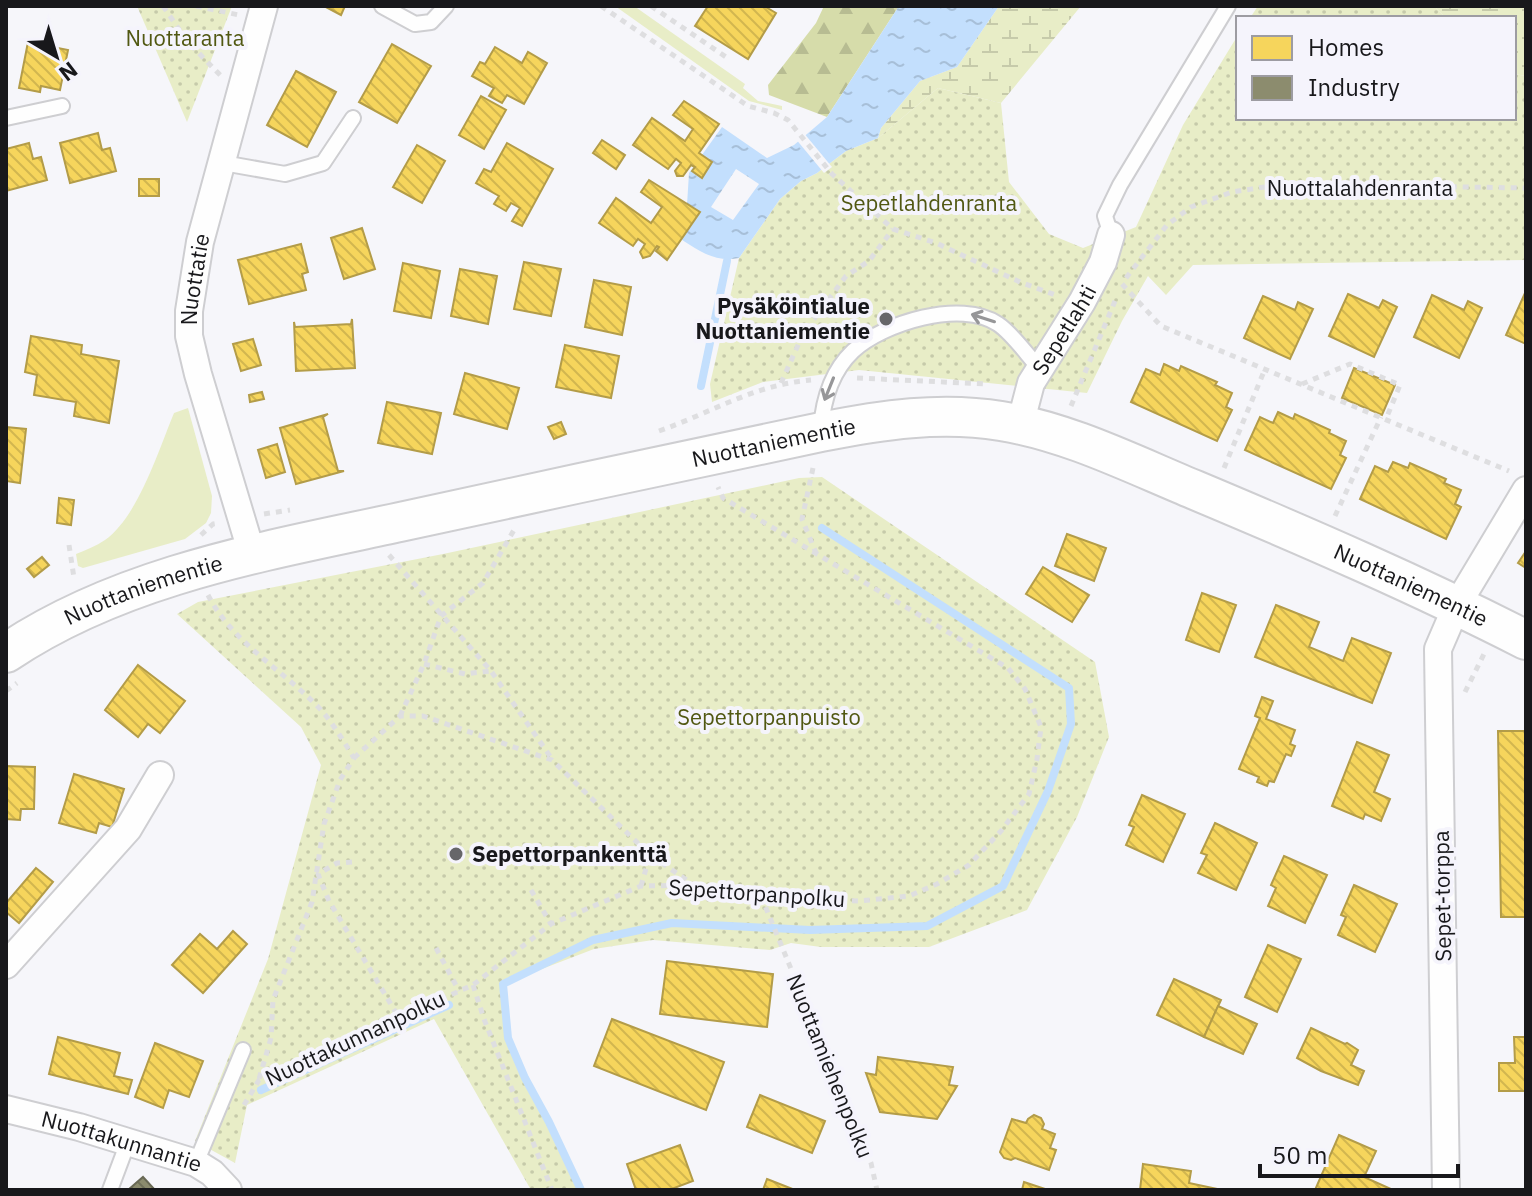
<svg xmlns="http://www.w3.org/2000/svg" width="1532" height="1196" font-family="'IBM Plex Sans',sans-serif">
  <defs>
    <pattern id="forest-firs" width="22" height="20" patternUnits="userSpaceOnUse" patternTransform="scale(2)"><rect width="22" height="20" fill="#d6dcaa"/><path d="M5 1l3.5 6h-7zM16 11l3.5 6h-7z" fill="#b7bc92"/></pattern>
    <pattern id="wetland-marsh" width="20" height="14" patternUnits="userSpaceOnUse" patternTransform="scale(2)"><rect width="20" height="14" fill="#e8edc7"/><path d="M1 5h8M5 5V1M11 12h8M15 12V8" fill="none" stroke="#c6caaa"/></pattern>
    <pattern id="park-dots" width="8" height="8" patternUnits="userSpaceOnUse" patternTransform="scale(2)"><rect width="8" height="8" fill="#e8edc7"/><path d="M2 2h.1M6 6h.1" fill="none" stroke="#c6caaa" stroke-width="1.8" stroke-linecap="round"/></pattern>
    <pattern id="water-ripples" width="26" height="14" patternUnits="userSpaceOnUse" patternTransform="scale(2)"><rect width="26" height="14" fill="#c3dffd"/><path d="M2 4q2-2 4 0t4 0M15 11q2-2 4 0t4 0" fill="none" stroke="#a7bfd8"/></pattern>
    <pattern id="homes-back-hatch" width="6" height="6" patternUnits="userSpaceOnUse" patternTransform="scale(2)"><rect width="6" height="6" fill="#f6d55c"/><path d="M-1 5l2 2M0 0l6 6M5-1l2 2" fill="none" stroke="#d2b64f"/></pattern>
    <pattern id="industry-back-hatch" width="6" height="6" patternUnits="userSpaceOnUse" patternTransform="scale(2)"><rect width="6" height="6" fill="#8c8c6e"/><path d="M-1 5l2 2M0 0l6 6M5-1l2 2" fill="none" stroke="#71715a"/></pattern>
  </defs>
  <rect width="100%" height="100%" fill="#f6f6fa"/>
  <!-- grass -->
  <g fill="#e8edc7">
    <path d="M615,6H634L745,84L743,88L758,101L782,106V110L749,101Z"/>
    <path d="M188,408L212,496L211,513L206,523L185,539L83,568L78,566L76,554C86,550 96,546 105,540C138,517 159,449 174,413Z"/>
  </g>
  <!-- forest -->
  <path fill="url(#forest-firs)" d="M824,6H899L827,117L769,95L768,85L816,23Z"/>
  <!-- wetland -->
  <g fill="url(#wetland-marsh)">
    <path d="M999,6H1081L1001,103L938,88L878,138L881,128L920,81L957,67Z"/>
    <path d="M1434,6H1526V76L1514,74V18H1446Z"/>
  </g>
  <!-- park -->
  <g fill="url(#park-dots)">
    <path d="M137,6H232L187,122Z"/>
    <path d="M1258,6H1434L1446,18H1250Z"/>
    <path d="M1238,35V118H1514V74L1526,76V260L1193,265L1166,295L1148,276L1122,321L1087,393L859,370L763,382L712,402L710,384L739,258L780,199L801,181L817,173L846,151L878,138L938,88L1001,103L1009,182L1049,234L1083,248L1136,227L1183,125Z"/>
    <path d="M822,477L1095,662L1109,737L1077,817L1027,910L929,947H821L791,943L770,950L653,940L594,949L503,984L508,1038L525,1078L549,1122L581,1190H531L434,1019L247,1105L235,1163L195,1141L268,959L321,765L301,727L177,614L198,602L443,554L799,478Z"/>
  </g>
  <!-- water -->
  <path fill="url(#water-ripples)" fill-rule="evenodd" d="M899,6H999L957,67L920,81L881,128L878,138L846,151L817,173L801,181L780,199L739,258C711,264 691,245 669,231L687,205L689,173L722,127L767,158L794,145L827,117ZM736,169L759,184L733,220L711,207Z"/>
  <!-- pier -->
  <path fill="#f6f6fa" d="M803,132L832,167L824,173L795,138Z"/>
  <!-- homes -->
  <g fill="url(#homes-back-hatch)" stroke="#b39c48" stroke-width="2">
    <path d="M324,6H345L341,15Z"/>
    <path d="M708,6H764L776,13L748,59L695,26Z"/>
    <path d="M28,42L68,50L60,90L41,86L40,92L19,88Z"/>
    <path d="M392,44L431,66L397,123L359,102Z"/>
    <path d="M495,47L522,63L528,52L547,63L524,104L507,95L502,103L489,96L494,88L472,76L480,62L485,64Z"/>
    <path d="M296,71L336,92L307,147L267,125Z"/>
    <path d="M481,96L506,110L484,149L459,135Z"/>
    <path d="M684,101L719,124L699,153L712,162L702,178L692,171L695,167L691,165L683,176H677L675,171L681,163L676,159L668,169L633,145L652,118L685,141L693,129L673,115Z"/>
    <path d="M98,133L102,150L110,148L116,171L70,183L60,143Z"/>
    <path d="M602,140L625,155L616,169L593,153Z"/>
    <path d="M29,143L33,159L41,157L47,180L6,191V149Z"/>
    <path d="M507,143L553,169L522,226L512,221L520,208L511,203L506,211L494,204L499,196L476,183L484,169L491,172Z"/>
    <path d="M417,145L445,161L422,203L393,187Z"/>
    <rect x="139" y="179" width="20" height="17"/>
    <path d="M649,180L700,212L667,260L656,251L659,247L657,246L650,256L643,258L640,252L645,244L638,239L633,246L599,223L616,198L651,223L662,207L641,192Z"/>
    <path d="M362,228L375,269L344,279L331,238Z"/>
    <path d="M301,244L308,272L302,274L306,290L249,304L238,260Z"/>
    <path d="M524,262L561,269L551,316L514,309Z"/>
    <path d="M403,263L440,271L431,318L394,311Z"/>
    <path d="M460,269L497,276L488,324L451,316Z"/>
    <path d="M594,280L631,287L622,335L585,327Z"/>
    <path d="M1525,293H1526V344L1506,335Z"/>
    <path d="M1348,294L1379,308L1383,300L1397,307L1374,357L1329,336Z"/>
    <path d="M1432,295L1464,310L1468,301L1482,308L1459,358L1414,337Z"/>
    <path d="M1263,296L1295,310L1298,302L1313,309L1290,359L1244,338Z"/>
    <path d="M352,319L355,368L296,371L294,322L295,327L351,324Z"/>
    <path d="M31,336L82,345L81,354L119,361L109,423L74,416L76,402L34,395L37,375L25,372Z"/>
    <path d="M253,339L261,365L241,371L233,344Z"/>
    <path d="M565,345L619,356L611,398L556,387Z"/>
    <path d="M1164,364L1179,371L1181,366L1217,382L1215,385L1232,393L1226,407L1232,410L1217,441L1131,402L1146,369L1160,375Z"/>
    <path d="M1354,368L1395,385L1382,415L1342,398Z"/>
    <path d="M465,373L519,388L507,429L454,414Z"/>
    <path d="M262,392L264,399L250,402L249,395Z"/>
    <path d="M387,402L441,413L432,454L378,443Z"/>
    <path d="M1278,412L1293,419L1295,414L1330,430L1329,433L1346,441L1340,455L1346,458L1331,489L1245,450L1260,417L1273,423Z"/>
    <path d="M328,414L323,417L338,471H344L296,484L280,428Z"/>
    <path d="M561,422L566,434L554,439L548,427Z"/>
    <path d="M6,427L26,429L20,483L6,481Z"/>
    <path d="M277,444L285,472L266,478L258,450Z"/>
    <path d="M1393,462L1408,468L1410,463L1446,479L1444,483L1461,490L1455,504L1461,507L1446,539L1360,499L1375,466L1388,472Z"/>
    <path d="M59,498L74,500L71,525L57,523Z"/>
    <path d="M1067,534L1106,548L1094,581L1055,566Z"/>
    <path d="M1526,551V568L1518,563Z"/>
    <path d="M42,557L49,565L34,577L27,569Z"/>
    <path d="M1043,567L1089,595L1072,622L1026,594Z"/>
    <path d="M1202,593L1236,605L1219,652L1186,640Z"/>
    <path d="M1276,605L1319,622L1309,647L1343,661L1352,638L1391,653L1372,703L1255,657Z"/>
    <path d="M138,665L185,701L160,733L148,724L138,737L105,710Z"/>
    <path d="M1262,697L1273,701L1266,719L1295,730L1290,744L1295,746L1291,756L1286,754L1274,782L1269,781L1267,786L1257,782L1259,777L1239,769L1260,718L1255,716Z"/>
    <path d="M1498,731H1526V917H1501Z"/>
    <path d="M1357,742L1389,755L1374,792L1390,799L1381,821L1365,814L1363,819L1332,806Z"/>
    <path d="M6,766L35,767L34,809H21L20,820L6,819Z"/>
    <path d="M74,774L124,789L112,827L99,823L96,833L59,823Z"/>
    <path d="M1142,795L1185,814L1163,862L1126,845L1134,827L1129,825Z"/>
    <path d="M1215,823L1257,843L1236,890L1198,873L1207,855L1201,853Z"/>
    <path d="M1284,856L1327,875L1305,923L1268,906L1276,888L1271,885Z"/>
    <path d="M36,868L53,882L19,923L6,912V903Z"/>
    <path d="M1354,885L1397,904L1375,952L1338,935L1346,917L1341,915Z"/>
    <path d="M233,931L247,944L203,993L172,965L200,934L217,949Z"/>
    <path d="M1268,945L1301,959L1277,1012L1245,997Z"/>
    <path d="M667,961L773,974L767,1027L660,1014Z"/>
    <path d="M1174,979L1221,1000L1204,1037L1157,1015Z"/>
    <path d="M1218,1006L1257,1024L1243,1054L1204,1037Z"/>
    <path d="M612,1019L724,1062L706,1110L594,1066Z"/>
    <path d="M1311,1028L1345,1044L1347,1043L1358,1050L1351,1065L1364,1071L1358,1085L1321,1071L1297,1058Z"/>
    <path d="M58,1037L120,1053L114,1076L132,1080L128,1094L49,1074Z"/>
    <path d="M1514,1037H1526V1091H1499V1063H1515Z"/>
    <path d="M155,1043L203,1061L189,1097L169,1090L163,1108L135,1097Z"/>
    <path d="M878,1057L953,1067L949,1085L957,1086L937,1119L880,1112L866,1073L876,1075Z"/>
    <path d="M760,1095L825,1121L812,1153L747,1127Z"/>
    <path d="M1034,1115L1041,1118L1044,1124L1042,1129L1055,1134L1050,1148L1056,1150L1049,1170L1015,1158L1011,1160L1004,1158L1000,1152L1012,1119L1026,1123L1028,1119Z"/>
    <path d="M1339,1135L1376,1151L1364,1177L1393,1190H1315Z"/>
    <path d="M680,1145L693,1181L669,1190H636L627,1164Z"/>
    <path d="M1143,1164L1191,1171L1189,1183L1222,1190H1140Z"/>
    <path d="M767,1179L795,1190H763Z"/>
    <path d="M1024,1182L1048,1190H1022Z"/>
  </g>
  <!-- industry -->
  <path fill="url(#industry-back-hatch)" stroke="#696955" stroke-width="2" d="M143,1177L155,1190H128Z"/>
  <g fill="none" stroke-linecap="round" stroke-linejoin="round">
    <!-- stream -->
    <g stroke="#c3dffd" stroke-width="8">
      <path d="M701,386L727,261"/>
      <path d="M261,1090L449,1005"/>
      <path d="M581,1190L549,1122L525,1078L508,1038L503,984L593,940L672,923L810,930L927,926L1003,886L1048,791L1071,724L1069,688L822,528"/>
    </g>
    <defs>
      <g id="lane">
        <path d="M382,6L415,24L431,22L446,6"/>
        <path d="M6,118L62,106"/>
        <path d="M223,163L285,174L323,163L353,118"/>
        <path d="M1111,235L1105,216L1120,185L1228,6"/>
        <path d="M821,429C823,400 832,371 853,351C883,323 961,299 998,324C1013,334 1027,355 1040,369"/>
        <path d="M196,1163L243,1050"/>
        <path d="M110,1190L128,1142"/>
      </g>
      <g id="street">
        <path id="s1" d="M1020,425L1031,383L1082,302L1103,262L1111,235"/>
        <path id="s2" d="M252,554L198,374L189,336V311L200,242L264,6"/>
        <path d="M6,965L128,829L160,775"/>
        <path id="s3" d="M6,1109L79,1127L196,1163L212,1173L228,1190"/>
        <path d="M1446,1190L1438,649L1457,605L1526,490"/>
      </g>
      <g id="secondary">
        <path id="s4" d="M6,653C122,575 266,551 400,522C540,491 681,462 821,432C881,420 941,411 1001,421C1069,432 1132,464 1195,490C1307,537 1418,585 1526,640"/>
      </g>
    </defs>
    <!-- lane casing -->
    <use href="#lane" stroke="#ceced1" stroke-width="18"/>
    <!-- street casing -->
    <use href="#street" stroke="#ceced1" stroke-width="30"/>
    <!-- secondary casing -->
    <use href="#secondary" stroke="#ceced1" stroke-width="42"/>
    <!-- path -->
    <g stroke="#dedee0" stroke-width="5" stroke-dasharray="6 6" stroke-linecap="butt">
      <path d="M163,6L187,41L221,76"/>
      <path d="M196,6L239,15"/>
      <path d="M601,6L748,106L774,113L788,120L832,174L893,229L936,243L1020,282L1058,296"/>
      <path d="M651,6L729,59"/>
      <path d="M1126,278L1167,225L1191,207L1232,192L1284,184L1526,188"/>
      <path d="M1122,284L1161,326L1509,471"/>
      <path d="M857,378L987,384"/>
      <path d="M781,383L803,334L846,276L869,261L893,229"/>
      <path d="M1302,384L1350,364L1400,385L1386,419"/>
      <path d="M1071,406L1115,301"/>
      <path d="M659,431C713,412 753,385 811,380"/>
      <path d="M813,468L802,519L816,553"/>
      <path d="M1224,468L1265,369"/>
      <path d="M264,514L290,510"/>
      <path d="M1335,516L1381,417"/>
      <path d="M201,535L213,524L219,523"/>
      <path d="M69,545L74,578"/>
      <path d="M389,555L491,671L552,759"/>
      <path d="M208,595C233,644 285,671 322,711C334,725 344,742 354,758L340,780L324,824L312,902L273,1000L271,1038L259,1079"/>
      <path d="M424,664L465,674L490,671"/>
      <path d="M6,691L17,683"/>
      <path d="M1465,692L1484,654"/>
      <path d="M400,716L424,664L441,616L483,583L514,530"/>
      <path d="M354,758L400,716H423L552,760L650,855L694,885"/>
      <path d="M352,862L337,863L318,874L329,901L398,1016"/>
      <path d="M641,886L650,855"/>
      <path d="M531,890L551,924"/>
      <path d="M761,896L871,1163L877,1190"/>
      <path d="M436,948L459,991"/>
      <path d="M473,985L484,1019L552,1190"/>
      <path d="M244,1105L259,1080L473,985L551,924L641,886L695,885L761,896L859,901L909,896L937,884L969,865L1001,831L1029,794L1037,759L1041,727L1025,689L1008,668L723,498L718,487"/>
    </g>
    <!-- lane -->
    <use href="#lane" stroke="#fefefe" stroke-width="14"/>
    <!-- street -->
    <use href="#street" stroke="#fefefe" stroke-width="26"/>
    <!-- secondary -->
    <use href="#secondary" stroke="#fefefe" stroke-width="38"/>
  </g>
  <!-- one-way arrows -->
  <defs><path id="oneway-shaft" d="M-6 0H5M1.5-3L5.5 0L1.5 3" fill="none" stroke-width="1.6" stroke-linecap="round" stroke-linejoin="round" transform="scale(2)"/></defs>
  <g stroke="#969698">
    <use href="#oneway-shaft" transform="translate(983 318) rotate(-162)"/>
    <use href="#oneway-shaft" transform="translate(829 389) rotate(112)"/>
  </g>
  <!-- markers -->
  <g fill="#666669" stroke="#f5f4fc" stroke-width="3">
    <circle cx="886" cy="319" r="8"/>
    <circle cx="456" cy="854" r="8"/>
  </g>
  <g text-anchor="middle" stroke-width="8" stroke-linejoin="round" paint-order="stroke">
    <!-- park labels -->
    <g font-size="22" fill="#515812" stroke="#f5f4fc">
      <text x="185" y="46">Nuottaranta</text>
      <text x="929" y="211">Sepetlahdenranta</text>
      <text x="769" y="725">Sepettorpanpuisto</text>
    </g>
    <!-- street labels -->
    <g font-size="22" fill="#18181b" stroke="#f5f4fc">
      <text x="1360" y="196">Nuottalahdenranta</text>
      <text dy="8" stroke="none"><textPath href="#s2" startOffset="284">Nuottatie</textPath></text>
      <text dy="8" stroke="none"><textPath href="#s1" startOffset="106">Sepetlahti</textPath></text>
      <text dy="8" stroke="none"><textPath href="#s4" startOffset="800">Nuottaniementie</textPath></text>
      <text dy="8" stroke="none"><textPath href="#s4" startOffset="1472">Nuottaniementie</textPath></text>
      <text dy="8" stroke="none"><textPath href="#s4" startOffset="152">Nuottaniementie</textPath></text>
      <text transform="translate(757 893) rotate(4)" y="8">Sepettorpanpolku</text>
      <text transform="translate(1442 896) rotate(-91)" y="8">Sepet-torppa</text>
      <text transform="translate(355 1038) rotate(-25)" y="8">Nuottakunnanpolku</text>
      <text transform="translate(830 1066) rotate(68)" y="8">Nuottamiehenpolku</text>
      <text dy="8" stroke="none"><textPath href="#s3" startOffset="120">Nuottakunnantie</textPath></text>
    </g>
    <!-- poi labels -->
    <g font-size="22" font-weight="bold" fill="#18181b" stroke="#f5f4fc" text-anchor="end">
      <text x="870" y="314">Pysäköintialue<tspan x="870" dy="25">Nuottaniementie</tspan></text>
      <text x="472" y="862" text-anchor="start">Sepettorpankenttä</text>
    </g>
  </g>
  <!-- border -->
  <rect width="1532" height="1196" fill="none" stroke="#18181b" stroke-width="16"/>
  <!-- legend -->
  <rect x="1236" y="16" width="280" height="104" fill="#f5f4fc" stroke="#9d9ca2" stroke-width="2"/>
  <rect x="1252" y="36" width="40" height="24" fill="#f6d55c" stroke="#9d9ca2" stroke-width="2"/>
  <text x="1308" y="56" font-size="24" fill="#18181b">Homes</text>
  <rect x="1252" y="76" width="40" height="24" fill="#8c8c6e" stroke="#9d9ca2" stroke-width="2"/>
  <text x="1308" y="96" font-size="24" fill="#18181b">Industry</text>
  <!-- north arrow -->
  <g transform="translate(56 56) rotate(142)" stroke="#f5f4fc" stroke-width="6" paint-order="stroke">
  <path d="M0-6L14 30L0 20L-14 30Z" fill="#18181b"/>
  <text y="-12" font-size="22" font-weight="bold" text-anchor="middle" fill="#18181b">N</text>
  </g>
  <!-- scale -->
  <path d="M1260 1164v12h198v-12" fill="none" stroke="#18181b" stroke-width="4"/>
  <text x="1272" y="1164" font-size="24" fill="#18181b" stroke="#f5f4fc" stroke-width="6" paint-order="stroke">50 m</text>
</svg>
